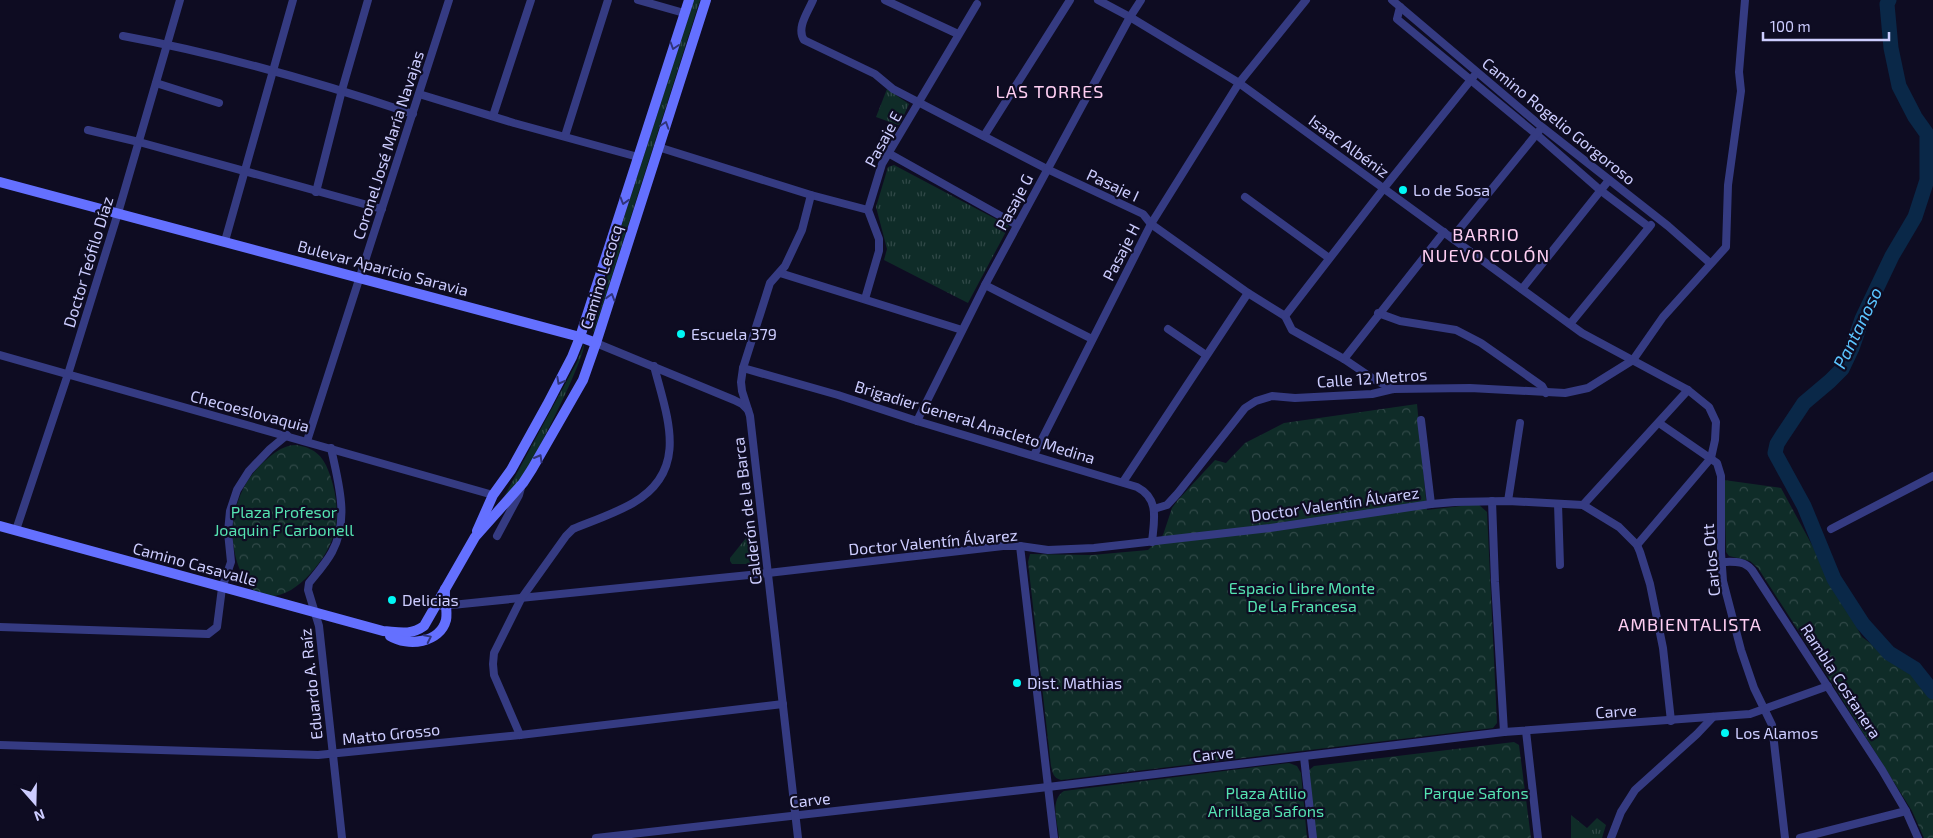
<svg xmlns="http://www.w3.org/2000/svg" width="1933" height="838" font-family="'Exo 2',sans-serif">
  <defs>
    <pattern id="grass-tufts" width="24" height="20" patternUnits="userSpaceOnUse" patternTransform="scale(1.25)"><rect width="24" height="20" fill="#0f2c28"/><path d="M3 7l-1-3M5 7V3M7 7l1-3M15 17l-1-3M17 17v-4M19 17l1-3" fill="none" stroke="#314948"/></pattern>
    <pattern id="park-crowns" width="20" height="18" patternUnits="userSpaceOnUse" patternTransform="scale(1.25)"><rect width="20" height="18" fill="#0f2c28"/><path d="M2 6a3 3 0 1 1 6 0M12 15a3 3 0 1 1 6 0" fill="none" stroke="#314948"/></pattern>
  </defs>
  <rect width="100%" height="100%" fill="#0e0c22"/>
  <!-- grass -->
  <g fill="url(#grass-tufts)">
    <path d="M694,0H700L594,332L593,331L605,293L609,264Z"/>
    <path d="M887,89L909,104L900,124L898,125L876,117Z"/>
    <path d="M894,165L1009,226L968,303L884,260L887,249L876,207L888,167Z"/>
    <path d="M584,344C586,357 532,465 520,480C515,486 509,492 504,497L577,362Z"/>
    <path d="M750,536L755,540V559L749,564H732L730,561V558L746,538Z"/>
    <path d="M1571,815L1587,828L1597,818L1606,825L1602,838H1571Z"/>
  </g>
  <!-- park -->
  <g fill="url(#park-crowns)">
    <path d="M1417,404L1427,510L1478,504L1487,512L1497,723L1493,728L1061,780C1053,778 1053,773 1051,766L1028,562L1030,554L1092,555L1148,550L1163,535L1172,508L1177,501L1215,460L1226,463L1245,443L1284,423Z"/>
    <path d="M296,445C316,448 324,457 330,475C336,493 339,512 335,531C325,570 266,632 240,570C224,532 235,486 266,460C275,452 284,445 296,445Z"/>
    <path d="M1724,480L1781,488L1862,637L1913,675L1933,699V838H1924L1912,811L1832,683L1758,568L1750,561L1729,556L1726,552Z"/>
    <path d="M1514,742L1519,745L1531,838H1316L1308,771L1314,766Z"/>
    <path d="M1289,763L1297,766L1301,773L1307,838H1059C1058,823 1049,800 1064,791Z"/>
  </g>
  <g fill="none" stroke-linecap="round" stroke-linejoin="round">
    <!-- river -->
    <path stroke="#0a2848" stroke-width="15" d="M1889,0L1887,4L1891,48L1899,86L1915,117L1927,134V180L1915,217L1892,256L1862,319L1852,348L1842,369L1830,381L1804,403L1782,436L1777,444L1775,453L1804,506L1834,579L1863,624L1889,653L1915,669L1933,692"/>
    <!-- street -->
    <g stroke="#353b82" stroke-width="8">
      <path d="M638,0L684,13"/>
      <path d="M813,0C808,12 796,28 804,40L875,74L893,89L1047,169L1143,214L1151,224L1248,293L1285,316L1292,330L1344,359L1375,380L1393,389"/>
      <path d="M885,0L958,34"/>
      <path d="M1098,0L1130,17L1239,83L1582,333L1688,390L1709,407L1716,422L1715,440L1711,458L1637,545"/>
      <path d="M1392,0L1542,127L1668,226L1710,263"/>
      <path d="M1400,7L1397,19L1536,134L1600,190L1649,227"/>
      <path d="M123,36C221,54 318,82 413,114"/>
      <path d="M156,83L219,103"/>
      <path d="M419,94L514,123L638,157"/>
      <path d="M493,116L531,0"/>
      <path d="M88,130L139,142L382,209"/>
      <path d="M565,136L608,0"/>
      <path d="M984,136L1070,0"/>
      <path d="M658,147L811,195L868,210"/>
      <path d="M888,153L1017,225"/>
      <path d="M316,192L342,90L368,0"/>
      <path d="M1245,197L1329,258"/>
      <path d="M1452,238L1539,131"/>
      <path d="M225,241L293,0"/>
      <path d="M780,273L962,330"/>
      <path d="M985,285L1092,339"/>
      <path d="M1522,289L1609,180"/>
      <path d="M865,299L879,251V239L868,210L882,164L977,4"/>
      <path d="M1378,313L1400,321L1456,330L1481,343L1542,386L1546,393"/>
      <path d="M1285,316L1384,188L1474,76"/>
      <path d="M1570,324L1651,225"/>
      <path d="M1168,329L1206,355"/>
      <path d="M596,343L734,400L742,404L748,410"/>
      <path d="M0,355L493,495"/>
      <path d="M1344,359L1444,232"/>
      <path d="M743,368L838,395L917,421L1137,487C1160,499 1154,520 1152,542"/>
      <path d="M1421,420L1431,504"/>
      <path d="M917,421L985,285L1130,17L1141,0"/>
      <path d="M1659,423L1717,463L1721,476V553L1723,581L1741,650L1754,688L1772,725L1785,838"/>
      <path d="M307,441L449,0"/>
      <path d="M331,448C338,482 350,519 332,552C326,563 317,573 309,583L308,590L319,626L342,838"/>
      <path d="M1034,455L1151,224L1239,83L1306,0"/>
      <path d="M1123,482L1248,293"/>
      <path d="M1492,501L1495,582L1504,732"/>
      <path d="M1508,501L1520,423"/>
      <path d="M1558,504L1560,565"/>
      <path d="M1583,505L1688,390"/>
      <path d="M1154,509L1167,505L1178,493L1245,408L1256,401L1272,396L1295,398L1372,394L1393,389L1470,388L1565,393L1588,388L1633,360L1663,317L1726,247L1728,185L1741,91L1739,72L1745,0"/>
      <path d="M1831,529L1933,476"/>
      <path d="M16,530L69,371L118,213L180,0"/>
      <path d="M497,536L519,495L522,484"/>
      <path d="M1020,546L1054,838"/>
      <path d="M1721,562C1733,562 1744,560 1752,570L1882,770L1906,811L1918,838"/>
      <path d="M442,606L768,573L1003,546H1020L1048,550L1094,548L1270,528L1431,504L1455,502L1508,501L1583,505L1619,527L1637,545L1640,552L1650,584L1663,648L1671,721"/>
      <path d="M0,627L208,634L217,627L222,588L231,562L228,532L230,511L237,490L249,471L270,449L287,435"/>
      <path d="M1526,731L1538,838"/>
      <path d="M520,735L494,675L493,664L494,653L521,599L566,536L573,529C592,521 614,514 633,503C690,470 667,417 654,366"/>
      <path d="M0,745L318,755L520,735L783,704"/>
      <path d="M1304,757L1313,838"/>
      <path d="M596,838L1048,787L1504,732L1750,714L1828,686"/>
      <path d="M798,838L750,416L742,391L741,382L743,368L770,283L785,266L802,230L811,195"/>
      <path d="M1611,838L1621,812L1635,790L1697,734L1713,717"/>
      <path d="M1800,838L1906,811"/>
    </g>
    <!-- secondary -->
    <g stroke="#6470ff" stroke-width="10">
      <path d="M0,182L580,337L596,343"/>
      <path d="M0,526L383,631C398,632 410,636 424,626L475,537L523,483L532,469L583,380L596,343L706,0"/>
      <path d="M477,531L493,495L511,470L547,405L572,357L580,337L689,0"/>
      <path d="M390,636C408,647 440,643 446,620C448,610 444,599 445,589"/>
    </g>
  </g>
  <!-- one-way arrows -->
  <defs><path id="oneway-chevron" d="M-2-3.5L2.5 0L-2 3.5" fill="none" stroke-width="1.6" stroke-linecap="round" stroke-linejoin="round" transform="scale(1.25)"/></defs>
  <g stroke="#30347a">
    <use href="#oneway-chevron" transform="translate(674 46) rotate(108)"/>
    <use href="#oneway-chevron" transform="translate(665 125) rotate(-72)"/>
    <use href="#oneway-chevron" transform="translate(624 201) rotate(107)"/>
    <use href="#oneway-chevron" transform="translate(611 297) rotate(-73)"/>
    <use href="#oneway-chevron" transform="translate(560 381) rotate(118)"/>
    <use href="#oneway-chevron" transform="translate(539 458) rotate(-60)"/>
    <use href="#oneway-chevron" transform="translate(428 638) rotate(-26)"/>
  </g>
  <!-- markers -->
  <g fill="#00f8f6" stroke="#0e0c22" stroke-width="2">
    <circle cx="1403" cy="190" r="5"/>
    <circle cx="681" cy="334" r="5"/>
    <circle cx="392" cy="600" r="5"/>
    <circle cx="1017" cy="683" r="5"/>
    <circle cx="1725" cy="733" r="5"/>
  </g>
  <g text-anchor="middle" stroke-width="4.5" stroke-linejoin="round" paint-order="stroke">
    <!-- street labels -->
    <g font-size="16" fill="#cdcdff" stroke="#0e0c22">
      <text transform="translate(1559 121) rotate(39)" y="6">Camino Rogelio Gorgoroso</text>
      <text transform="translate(883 139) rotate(-62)" y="6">Pasaje E</text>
      <text transform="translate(388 145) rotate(-72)" y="6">Coronel José María Navajas</text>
      <text transform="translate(1349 146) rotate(36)" y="6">Isaac Albéniz</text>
      <text transform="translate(1113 185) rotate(25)" y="6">Pasaje I</text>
      <text transform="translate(1014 202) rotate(-62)" y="6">Pasaje G</text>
      <text transform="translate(1121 252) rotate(-63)" y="6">Pasaje H</text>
      <text transform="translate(88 262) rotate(-73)" y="6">Doctor Teófilo Díaz</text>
      <text transform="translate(383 268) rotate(15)" y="6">Bulevar Aparicio Saravia</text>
      <text transform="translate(601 277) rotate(-73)" y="6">Camino Lecocq</text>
      <text transform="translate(1372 378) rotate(-4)" y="6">Calle 12 Metros</text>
      <text transform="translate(250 411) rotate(15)" y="6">Checoeslovaquia</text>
      <text transform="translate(975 422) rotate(17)" y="6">Brigadier General Anacleto Medina</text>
      <text transform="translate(1335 504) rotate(-8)" y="6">Doctor Valentín Álvarez</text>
      <text transform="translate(747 511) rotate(-97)" y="6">Calderón de la Barca</text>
      <text transform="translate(933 542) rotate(-5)" y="6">Doctor Valentín Álvarez</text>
      <text transform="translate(1711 560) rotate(-95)" y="6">Carlos Ott</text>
      <text transform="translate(195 564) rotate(15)" y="6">Camino Casavalle</text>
      <text transform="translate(1841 681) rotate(57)" y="6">Rambla Costanera</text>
      <text transform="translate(311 684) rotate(-96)" y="6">Eduardo A. Raíz</text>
      <text transform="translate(1616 711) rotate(-4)" y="6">Carve</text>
      <text transform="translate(391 734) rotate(-6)" y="6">Matto Grosso</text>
      <text transform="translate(1213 754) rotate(-7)" y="6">Carve</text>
      <text transform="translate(810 800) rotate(-6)" y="6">Carve</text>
    </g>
    <!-- poi labels -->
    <g font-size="16" fill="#cdcdff" stroke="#0e0c22" text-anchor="start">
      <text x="1413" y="196">Lo de Sosa</text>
      <text x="691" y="340">Escuela 379</text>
      <text x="402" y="606">Delicias</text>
      <text x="1027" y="689">Dist. Mathias</text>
      <text x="1735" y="739">Los Alamos</text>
    </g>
    <!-- park labels -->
    <g font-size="16" fill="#55e3b1" stroke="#0e0c22">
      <text x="284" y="518">Plaza Profesor<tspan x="284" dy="18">Joaquin F Carbonell</tspan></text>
      <text x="1302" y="594">Espacio Libre Monte<tspan x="1302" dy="18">De La Francesa</tspan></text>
      <text x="1266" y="799">Plaza Atilio<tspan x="1266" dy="18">Arrillaga Safons</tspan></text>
      <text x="1476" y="799">Parque Safons</text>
    </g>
    <!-- neighbourhood labels -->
    <g font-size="18" letter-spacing="1" fill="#ffcff3" stroke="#0e0c22">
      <text x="1050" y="98">LAS TORRES</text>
      <text x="1486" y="241">BARRIO<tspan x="1486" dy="21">NUEVO COLÓN</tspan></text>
      <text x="1690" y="631">AMBIENTALISTA</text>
    </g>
    <!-- water labels -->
    <g font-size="18" font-style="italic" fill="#5bc4ff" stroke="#0e0c22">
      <text transform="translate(1858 328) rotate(-64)" y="6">Pantanoso</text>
    </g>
  </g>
  <!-- north arrow -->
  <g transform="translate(35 803) rotate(160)" stroke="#0e0c22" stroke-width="4" paint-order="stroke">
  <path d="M0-4L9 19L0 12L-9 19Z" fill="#cdcdff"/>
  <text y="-8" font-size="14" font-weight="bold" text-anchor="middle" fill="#cdcdff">N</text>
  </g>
  <!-- scale -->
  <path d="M1763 32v8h126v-8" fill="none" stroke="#cdcdff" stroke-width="2.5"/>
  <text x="1770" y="32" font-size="15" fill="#cdcdff" stroke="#0e0c22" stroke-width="4" paint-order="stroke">100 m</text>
</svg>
